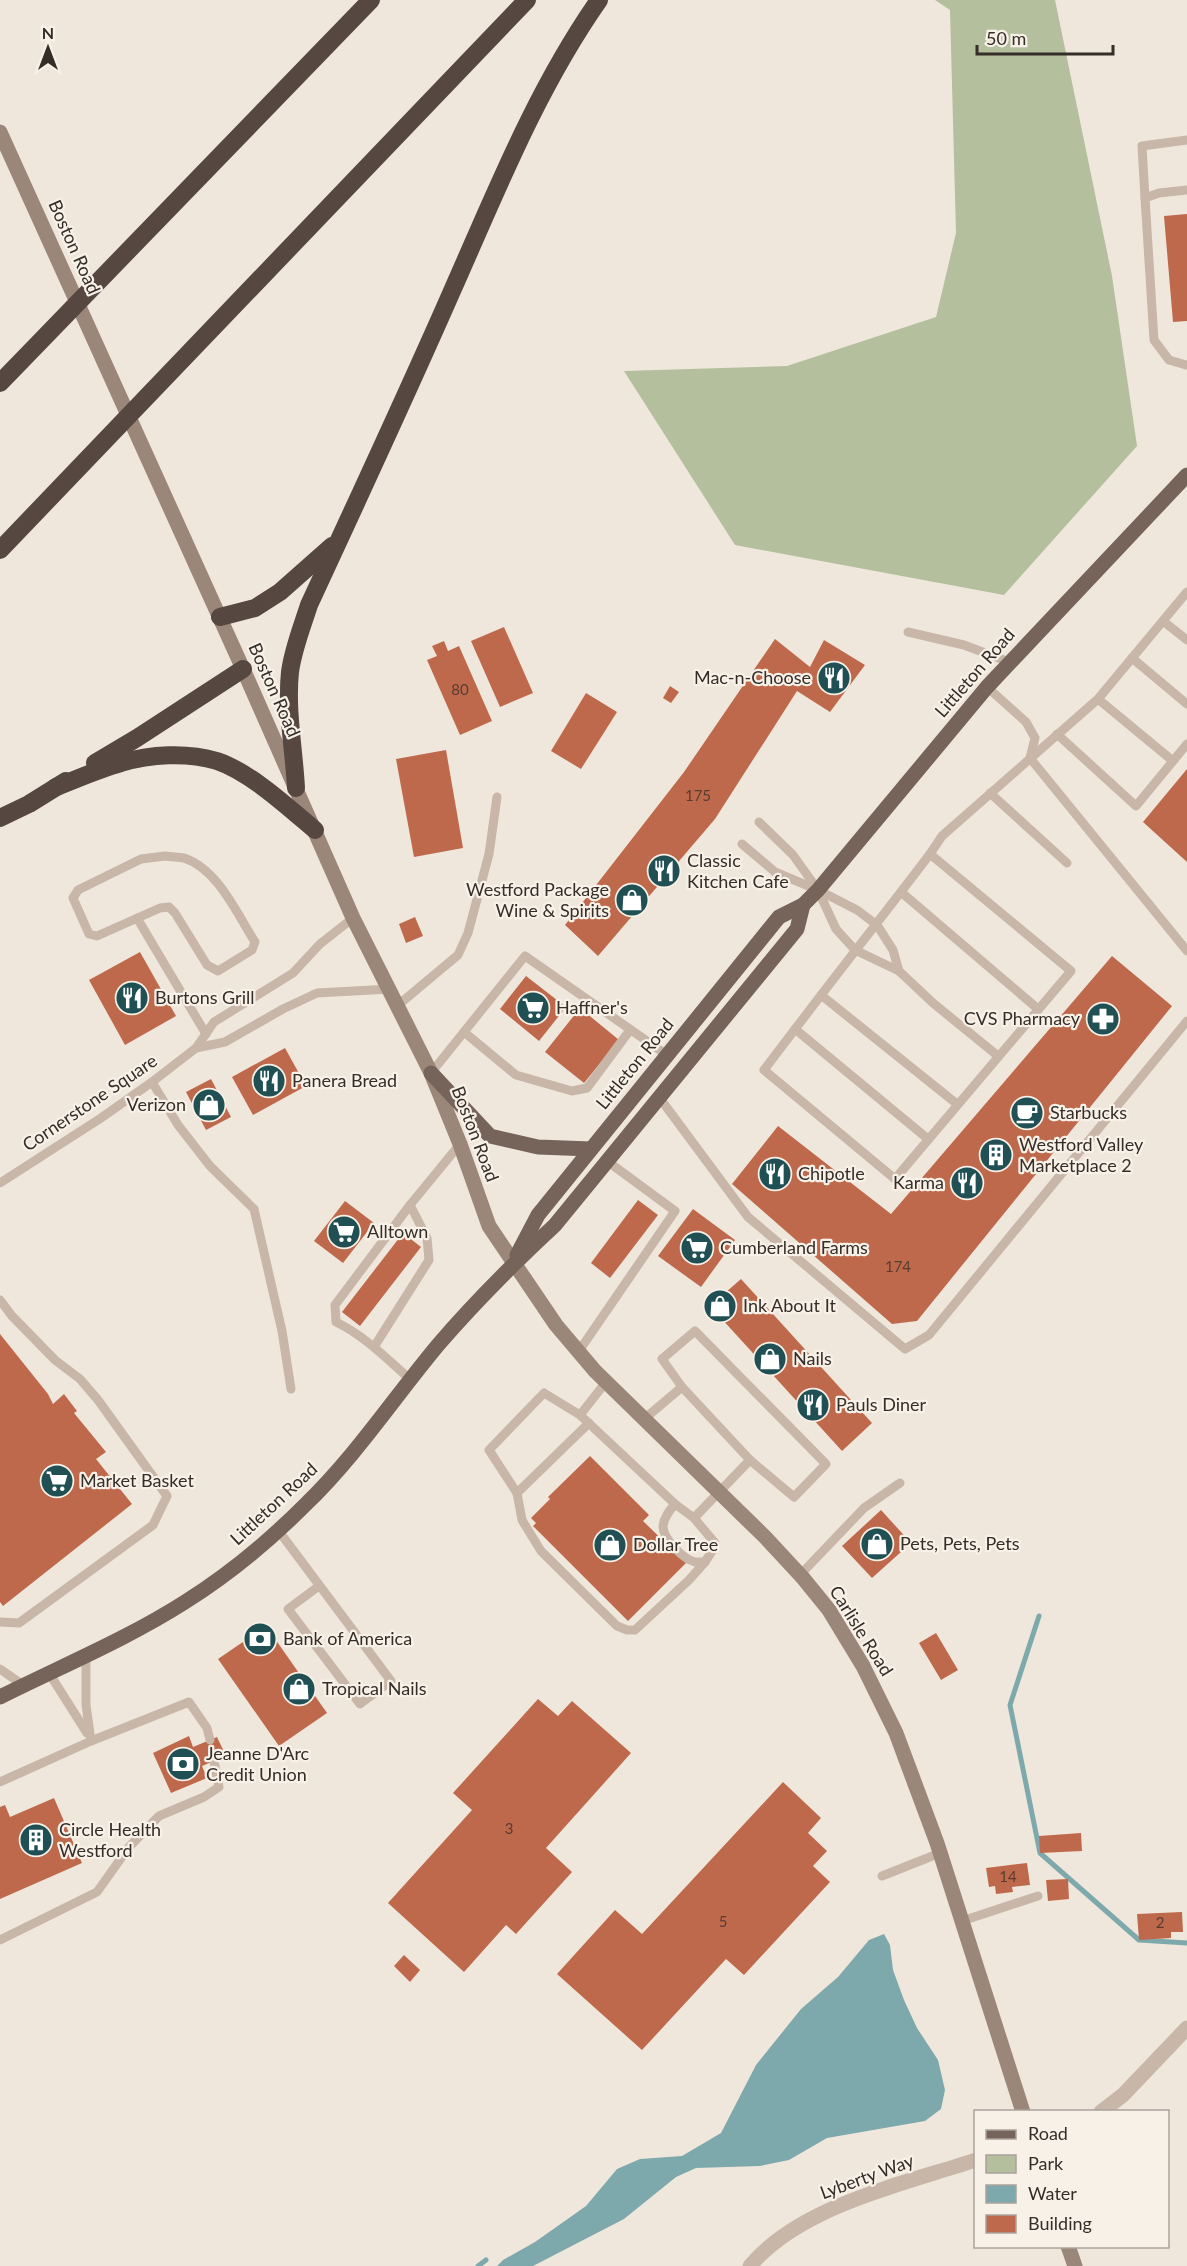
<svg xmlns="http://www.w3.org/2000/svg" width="1187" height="2266" font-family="Lato,sans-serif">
  <rect width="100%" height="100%" fill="#f0e7dc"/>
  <!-- green -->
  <path fill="#b3bf9d" d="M935,0H1055L1112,276L1137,446L1004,595L735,545L624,371L787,366L936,317L956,233L950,10Z"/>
  <!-- water -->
  <path fill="#7da9ac" d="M884,1934L890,1945L893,1970L904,2000L917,2028L938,2060L945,2090L941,2109L925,2121L827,2138L789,2160L760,2166L696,2168L676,2177L624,2219L533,2266H497L503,2260L535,2242L586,2206L617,2169L640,2159L682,2156L721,2133L756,2065L801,2009L838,1977L869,1940Z"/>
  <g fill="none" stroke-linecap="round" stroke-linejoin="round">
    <!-- stream -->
    <g stroke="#7da9ac" stroke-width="5">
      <path d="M1039,1616L1010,1705L1040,1853L1139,1940L1187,1943"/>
      <path d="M478,2266L486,2260"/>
    </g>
  </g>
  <!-- building -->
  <g fill="#bf694c">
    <path d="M1187,214V321L1173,322L1164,216Z"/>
    <path d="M504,627L533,693L500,707L471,641Z"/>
    <path d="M775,639L810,667L824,640L865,665L830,712L797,691L715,819L598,956L565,925L684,772Z"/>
    <path d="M444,641L448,651L459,646L492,721L460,735L427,660L437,656L432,646Z"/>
    <path d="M670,686L679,692L671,703L663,698Z"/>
    <path d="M586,693L617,712L581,769L551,751Z"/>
    <path d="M446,750L463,848L414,857L396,759Z"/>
    <path d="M1187,769V862L1143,822Z"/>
    <path d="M415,917L423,936L406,943L399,924Z"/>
    <path d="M140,952L176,1016L125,1045L89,980Z"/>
    <path d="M1112,956L1172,1006L917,1321L892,1324L732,1184L778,1126L891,1214Z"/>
    <path d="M526,976L566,1007L539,1041L500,1009Z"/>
    <path d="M580,1008L619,1040L584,1083L545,1052Z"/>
    <path d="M285,1048L306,1086L253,1115L232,1077Z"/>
    <path d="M211,1079L231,1117L206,1130L186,1092Z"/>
    <path d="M638,1200L658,1215L610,1278L591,1263Z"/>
    <path d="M345,1201L374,1223L343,1263L314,1241Z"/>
    <path d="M693,1209L735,1240L701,1287L658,1256Z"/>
    <path d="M403,1233L421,1247L360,1326L342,1312Z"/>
    <path d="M741,1279L872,1423L842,1451L710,1306Z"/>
    <path d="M0,1334L48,1394L53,1404L64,1394L77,1411L74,1413L106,1452L96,1459L132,1504L3,1606L0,1602Z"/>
    <path d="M590,1456L649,1515L643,1521L686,1563L628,1621L533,1526L536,1523L531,1518L550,1499L548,1497Z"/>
    <path d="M881,1510L911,1543L872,1578L842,1546Z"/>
    <path d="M266,1626L327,1713L279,1746L218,1659Z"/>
    <path d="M936,1633L958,1670L941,1680L919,1643Z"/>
    <path d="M538,1699L558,1716L572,1701L631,1753L546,1848L572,1872L516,1934L506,1925L464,1972L388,1903L472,1810L453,1793Z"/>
    <path d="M189,1736L193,1747L217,1737L226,1756L202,1766L207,1778L171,1793L153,1753Z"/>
    <path d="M783,1782L821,1818L808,1833L827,1851L813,1866L830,1882L744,1975L726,1959L642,2050L557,1974L615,1910L642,1934Z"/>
    <path d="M54,1798L82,1863L0,1899V1807L5,1805L10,1817Z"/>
    <path d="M1081,1833L1082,1851L1040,1853L1039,1836Z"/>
    <path d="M1027,1863L1030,1885L1012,1887L1013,1892L996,1894L995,1886L989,1887L986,1868Z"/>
    <path d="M1068,1879L1069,1899L1048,1901L1046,1880Z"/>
    <path d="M1182,1912L1183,1932H1171V1938L1139,1940L1137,1914Z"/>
    <path d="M404,1955L420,1970L410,1982L394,1966Z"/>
  </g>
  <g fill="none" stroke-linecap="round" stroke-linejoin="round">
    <!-- lane -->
    <g stroke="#c8b7a9" stroke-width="9">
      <path d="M1145,198L1142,146L1187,140"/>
      <path d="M1186,365L1169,360L1154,340L1145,198L1159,193L1187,190"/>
      <path d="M1163,621L1187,640"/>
      <path d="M908,632L964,645L1009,662"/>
      <path d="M1132,658L1187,704"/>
      <path d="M987,687L1026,722L1035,738L1030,758L1187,951"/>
      <path d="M1098,699L1173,761"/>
      <path d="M1057,734L1136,806L1187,744"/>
      <path d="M990,793L1067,863"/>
      <path d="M759,822L793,855L818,890L836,929L855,950L899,971L933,1003L998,1056"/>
      <path d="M742,844L775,872L818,890L857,910L877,925L893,950L899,971"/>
      <path d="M930,854L1071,971L895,1179L764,1070C819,997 875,926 930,854Z"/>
      <path d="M930,854L942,836L1098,699L1187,592"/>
      <path d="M165,856C171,857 178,857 184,858C218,869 237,914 255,942L252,950L218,971L207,965L175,913L169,907L160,908L97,936L89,934L73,898L78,890L141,859Z"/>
      <path d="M901,892L1038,1009"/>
      <path d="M137,918L206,1034"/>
      <path d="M821,995L957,1104"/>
      <path d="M397,1006L458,955L468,933L489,854L497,797"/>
      <path d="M795,1029L928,1139"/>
      <path d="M464,1032L516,1075L572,1091L587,1088L630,1030"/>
      <path d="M196,1048L225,1042L283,1009L317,993L390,989"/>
      <path d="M431,1073L525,956L667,1055"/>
      <path d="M152,1082L178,1125L210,1166L254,1209L282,1331L291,1389"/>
      <path d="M659,1097L748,1217L905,1349L929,1335L1187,1021"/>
      <path d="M0,1183L101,1118L152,1082L196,1048L214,1022L293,973L320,944L353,918"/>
      <path d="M0,1300L12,1316L55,1360L80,1379L98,1400L167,1496L153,1525L19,1623L0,1622"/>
      <path d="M374,1347L429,1260L427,1238L410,1205"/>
      <path d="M579,1351L675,1211L607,1161"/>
      <path d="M411,1380C387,1359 365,1336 336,1322L335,1305L410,1205L460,1144"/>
      <path d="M606,1382L580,1415L675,1504L694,1518L750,1460L794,1497L826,1464L695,1331L662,1359L682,1387L643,1420"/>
      <path d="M682,1387L750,1460"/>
      <path d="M580,1415L544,1393L489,1450L517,1493L589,1423"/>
      <path d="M517,1493L522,1520L541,1551L617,1626L627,1630H635L689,1580L705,1562"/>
      <path d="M675,1504C670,1510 664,1517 663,1526C663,1539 683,1559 695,1562C698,1562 701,1562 705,1562L714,1548L715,1543L694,1518"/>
      <path d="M278,1530L391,1681L360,1704L288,1609L319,1586"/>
      <path d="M800,1575L864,1508L900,1483"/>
      <path d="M86,1655V1705L91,1741"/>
      <path d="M0,1669L23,1685"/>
      <path d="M49,1673L87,1733"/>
      <path d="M0,1782L91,1741L189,1702L207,1728L210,1740"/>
      <path d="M882,1876L940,1853"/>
      <path d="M962,1921L1038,1896"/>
      <path d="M0,1940L97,1892L129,1847L159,1816L204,1797L219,1787L214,1761"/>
    </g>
    <!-- street -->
    <g stroke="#c8b7a9" stroke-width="15">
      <path d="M1101,2112L1123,2095L1187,2028"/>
      <path d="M750,2266C800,2206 903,2184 976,2160"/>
    </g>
    <!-- secondary -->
    <g stroke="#9b877a" stroke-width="15">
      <path d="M0,132L243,669L353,918L431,1073L460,1144L489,1226L556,1325L595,1371L766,1538L803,1578L829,1610L863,1666L896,1733L937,1843L1023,2112"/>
      <path d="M1068,2246L1075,2266"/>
    </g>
    <!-- primary -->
    <g stroke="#76645a" stroke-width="15">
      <path d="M431,1073L490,1136L538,1147L591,1149"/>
      <path d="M517,1255L538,1215L779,917L803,905L818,890L987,687L1187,475"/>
      <path d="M0,1697C62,1666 127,1639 185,1602C228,1575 269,1541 305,1505C355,1457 393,1399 438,1345C474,1303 514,1263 555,1225L797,929L803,905"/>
    </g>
    <!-- highway -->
    <g stroke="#564740" stroke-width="18">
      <path d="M0,383L371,0"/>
      <path d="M0,550L527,0"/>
      <path d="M220,617L255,608L280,592L332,546"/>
      <path d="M95,763L137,738L243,669"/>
      <path d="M56,787C77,779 99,769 121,763C150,754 187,752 217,761C250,772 288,807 315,830"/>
      <path d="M296,788C294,750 286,710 290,672C293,649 302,627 309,605C357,501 406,396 452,291C496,192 536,90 599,0"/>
      <path d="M0,818L29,804L66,781"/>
    </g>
  </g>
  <!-- icons -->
  <defs>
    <symbol id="restaurant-disc" viewBox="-11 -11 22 22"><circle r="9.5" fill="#205054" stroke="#f8f1e8"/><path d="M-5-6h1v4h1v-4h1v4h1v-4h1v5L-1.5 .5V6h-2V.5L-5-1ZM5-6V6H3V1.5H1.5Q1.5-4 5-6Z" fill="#fff"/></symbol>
    <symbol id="shop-disc" viewBox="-11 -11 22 22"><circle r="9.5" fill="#205054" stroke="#f8f1e8"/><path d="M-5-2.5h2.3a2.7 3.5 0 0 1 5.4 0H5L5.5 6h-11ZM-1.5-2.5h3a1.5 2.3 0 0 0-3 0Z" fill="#fff"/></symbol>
    <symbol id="supermarket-disc" viewBox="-11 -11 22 22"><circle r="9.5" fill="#205054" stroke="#f8f1e8"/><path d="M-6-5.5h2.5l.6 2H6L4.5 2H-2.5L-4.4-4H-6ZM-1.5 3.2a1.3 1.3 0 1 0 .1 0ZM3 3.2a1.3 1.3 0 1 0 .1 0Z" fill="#fff"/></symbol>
    <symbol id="pharmacy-disc" viewBox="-11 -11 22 22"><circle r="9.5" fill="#205054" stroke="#f8f1e8"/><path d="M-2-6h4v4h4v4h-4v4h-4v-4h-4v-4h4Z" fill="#fff"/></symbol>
    <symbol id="cafe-disc" viewBox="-11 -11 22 22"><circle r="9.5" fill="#205054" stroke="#f8f1e8"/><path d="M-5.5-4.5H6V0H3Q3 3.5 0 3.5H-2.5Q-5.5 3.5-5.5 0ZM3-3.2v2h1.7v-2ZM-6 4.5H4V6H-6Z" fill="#fff"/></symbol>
    <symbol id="building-disc" viewBox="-11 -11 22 22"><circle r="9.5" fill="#205054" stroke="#f8f1e8"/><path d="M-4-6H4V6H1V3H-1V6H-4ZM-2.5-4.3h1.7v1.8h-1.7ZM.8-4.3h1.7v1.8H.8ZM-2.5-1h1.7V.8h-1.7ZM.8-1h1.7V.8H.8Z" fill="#fff"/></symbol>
    <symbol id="bank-disc" viewBox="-11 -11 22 22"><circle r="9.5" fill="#205054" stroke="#f8f1e8"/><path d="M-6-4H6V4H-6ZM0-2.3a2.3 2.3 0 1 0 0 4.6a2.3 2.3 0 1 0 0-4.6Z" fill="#fff"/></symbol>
  </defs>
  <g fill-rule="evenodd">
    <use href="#restaurant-disc" x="815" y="659" width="38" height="38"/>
    <use href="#restaurant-disc" x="645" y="852" width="38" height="38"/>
    <use href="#shop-disc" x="613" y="881" width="38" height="38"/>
    <use href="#restaurant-disc" x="113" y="979" width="38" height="38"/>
    <use href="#supermarket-disc" x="514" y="989" width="38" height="38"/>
    <use href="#pharmacy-disc" x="1084" y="1000" width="38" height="38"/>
    <use href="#restaurant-disc" x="250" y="1062" width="38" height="38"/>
    <use href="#shop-disc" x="190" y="1086" width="38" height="38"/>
    <use href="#cafe-disc" x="1008" y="1094" width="38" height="38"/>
    <use href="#building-disc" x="977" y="1136" width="38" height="38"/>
    <use href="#restaurant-disc" x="756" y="1155" width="38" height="38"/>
    <use href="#restaurant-disc" x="948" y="1164" width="38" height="38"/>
    <use href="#supermarket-disc" x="325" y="1213" width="38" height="38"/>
    <use href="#supermarket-disc" x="678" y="1229" width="38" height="38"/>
    <use href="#shop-disc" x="701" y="1287" width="38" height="38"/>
    <use href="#shop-disc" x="751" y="1340" width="38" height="38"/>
    <use href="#restaurant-disc" x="794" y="1386" width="38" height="38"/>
    <use href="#supermarket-disc" x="38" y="1462" width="38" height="38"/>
    <use href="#shop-disc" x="858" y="1525" width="38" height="38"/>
    <use href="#shop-disc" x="591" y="1526" width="38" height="38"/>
    <use href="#bank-disc" x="241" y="1620" width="38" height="38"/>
    <use href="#shop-disc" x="280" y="1670" width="38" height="38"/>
    <use href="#bank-disc" x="164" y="1745" width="38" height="38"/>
    <use href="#building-disc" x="17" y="1821" width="38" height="38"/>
  </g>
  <g text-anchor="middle" stroke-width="4.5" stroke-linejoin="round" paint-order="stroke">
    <!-- number labels -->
    <g font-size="15" fill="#583c31">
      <text x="460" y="695">80</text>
      <text x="698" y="801">175</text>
      <text x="898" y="1272">174</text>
      <text x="509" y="1834">3</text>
      <text x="1008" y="1882">14</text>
      <text x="723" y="1927">5</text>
      <text x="1160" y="1928">2</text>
    </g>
    <!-- street labels -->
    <g font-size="18" fill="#352d28" stroke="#f8f1e8">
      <text transform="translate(74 247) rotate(66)" y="6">Boston Road</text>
      <text transform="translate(975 673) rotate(-49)" y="6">Littleton Road</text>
      <text transform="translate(274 690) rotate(66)" y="6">Boston Road</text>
      <text transform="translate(635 1064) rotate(-51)" y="6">Littleton Road</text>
      <text transform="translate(90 1103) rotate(-34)" y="6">Cornerstone Square</text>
      <text transform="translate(475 1134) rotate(69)" y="6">Boston Road</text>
      <text transform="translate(274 1504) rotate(-43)" y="6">Littleton Road</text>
      <text transform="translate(861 1631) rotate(58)" y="6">Carlisle Road</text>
      <text transform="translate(867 2177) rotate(-20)" y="6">Lyberty Way</text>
    </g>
    <!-- poi labels -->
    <g font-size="18" fill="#352d28" stroke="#f8f1e8" text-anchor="start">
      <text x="811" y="684" text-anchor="end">Mac-n-Choose</text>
      <text x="687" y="867">Classic<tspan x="687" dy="21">Kitchen Cafe</tspan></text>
      <text x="609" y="896" text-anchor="end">Westford Package<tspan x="609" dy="21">Wine &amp; Spirits</tspan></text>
      <text x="155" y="1004">Burtons Grill</text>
      <text x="556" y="1014">Haffner's</text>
      <text x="1080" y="1025" text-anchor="end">CVS Pharmacy</text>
      <text x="292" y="1087">Panera Bread</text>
      <text x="186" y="1111" text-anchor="end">Verizon</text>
      <text x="1050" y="1119">Starbucks</text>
      <text x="1019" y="1151">Westford Valley<tspan x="1019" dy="21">Marketplace 2</tspan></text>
      <text x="798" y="1180">Chipotle</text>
      <text x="944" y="1189" text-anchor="end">Karma</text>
      <text x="367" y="1238">Alltown</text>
      <text x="720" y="1254">Cumberland Farms</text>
      <text x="743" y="1312">Ink About It</text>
      <text x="793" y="1365">Nails</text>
      <text x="836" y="1411">Pauls Diner</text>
      <text x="80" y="1487">Market Basket</text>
      <text x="900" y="1550">Pets, Pets, Pets</text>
      <text x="633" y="1551">Dollar Tree</text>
      <text x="283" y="1645">Bank of America</text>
      <text x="322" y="1695">Tropical Nails</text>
      <text x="206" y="1760">Jeanne D'Arc<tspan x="206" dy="21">Credit Union</tspan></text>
      <text x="59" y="1836">Circle Health<tspan x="59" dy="21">Westford</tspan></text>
    </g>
  </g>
  <!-- legend -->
  <rect x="974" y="2110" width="195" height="138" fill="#f8f1e8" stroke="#aaa39b" stroke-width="1.5"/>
  <rect x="986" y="2130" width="30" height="9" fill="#76645a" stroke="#aaa39b" stroke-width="1.5"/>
  <text x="1028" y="2140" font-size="18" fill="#352d28">Road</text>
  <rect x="986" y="2155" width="30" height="18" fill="#b3bf9d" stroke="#aaa39b" stroke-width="1.5"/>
  <text x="1028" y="2170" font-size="18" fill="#352d28">Park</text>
  <rect x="986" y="2185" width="30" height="18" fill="#7da9ac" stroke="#aaa39b" stroke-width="1.5"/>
  <text x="1028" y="2200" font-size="18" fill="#352d28">Water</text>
  <rect x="986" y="2215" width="30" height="18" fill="#bf694c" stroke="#aaa39b" stroke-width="1.5"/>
  <text x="1028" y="2230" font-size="18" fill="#352d28">Building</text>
  <!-- north arrow -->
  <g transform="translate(48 48)" stroke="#f8f1e8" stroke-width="4.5" paint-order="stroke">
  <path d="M0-4.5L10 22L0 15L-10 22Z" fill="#352d28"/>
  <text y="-9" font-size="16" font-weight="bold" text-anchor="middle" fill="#352d28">N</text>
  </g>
  <!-- scale -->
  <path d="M977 45v9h136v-9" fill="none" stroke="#352d28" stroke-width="3"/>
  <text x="986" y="45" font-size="18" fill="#352d28" stroke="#f8f1e8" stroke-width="4.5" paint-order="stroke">50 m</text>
</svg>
